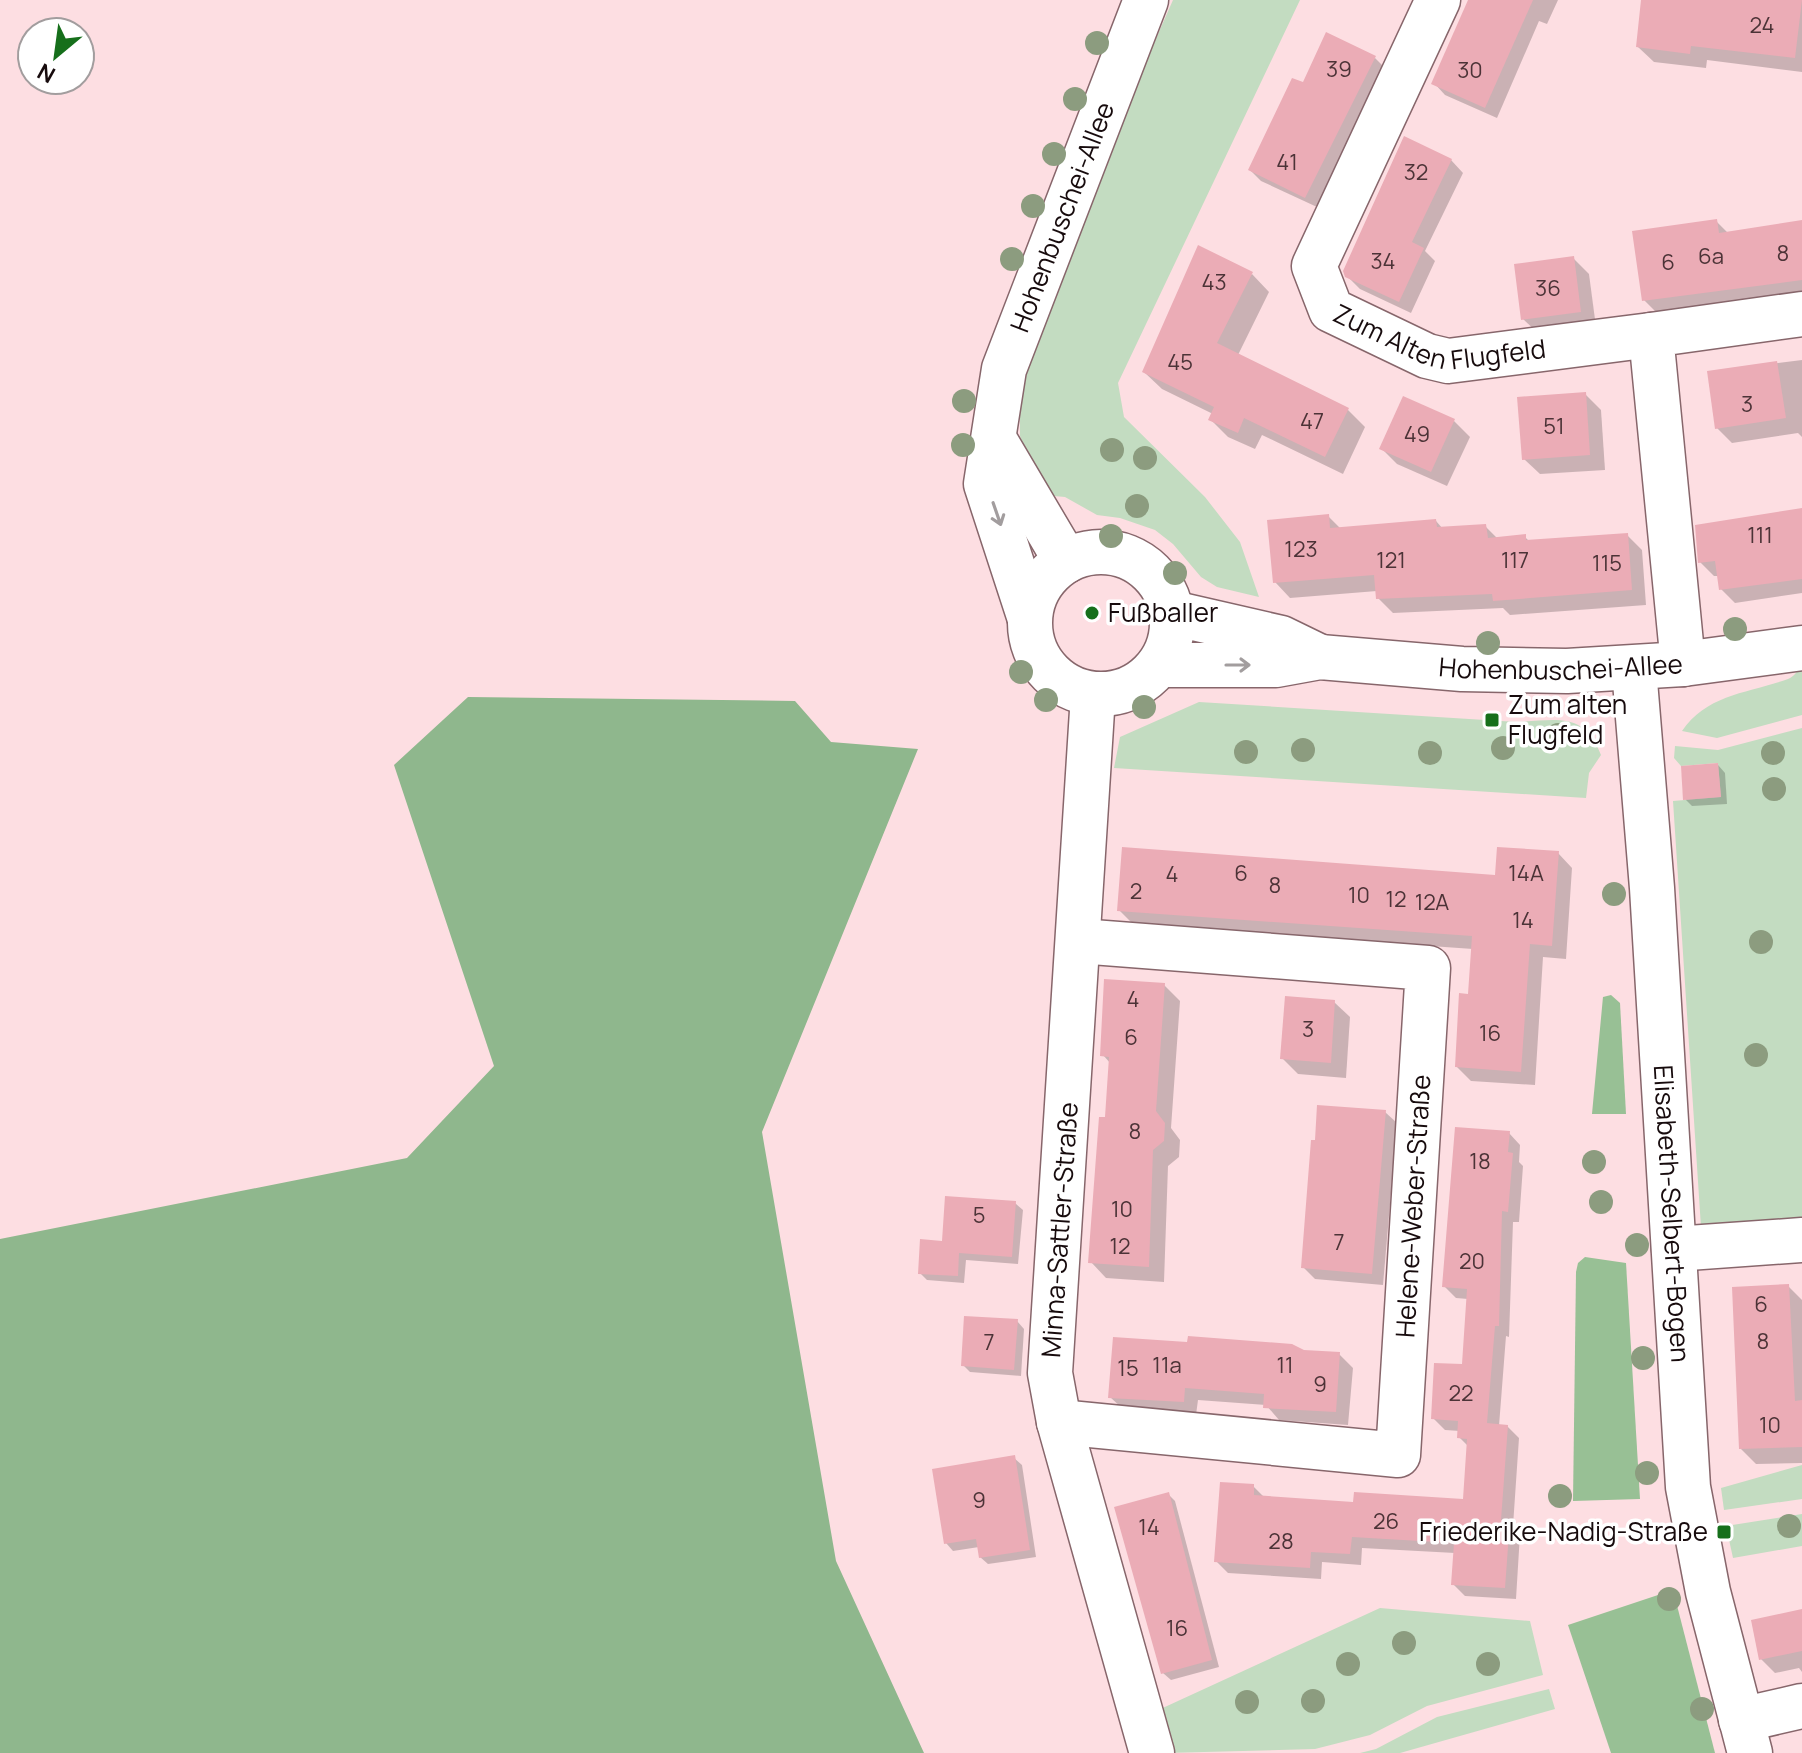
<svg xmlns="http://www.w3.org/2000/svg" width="1802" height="1753" font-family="Manrope,sans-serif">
  <rect width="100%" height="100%" fill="#fddee2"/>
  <!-- green -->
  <g fill="#c3dcc1">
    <path d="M1173,0H1300L1118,383L1124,417L1205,497L1240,542L1259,597L1217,587L1201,577L1173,544L1155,530L1120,518L1097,515L1065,497L1054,496L1044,500L1020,436V388L1124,111Z"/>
    <path d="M1802,668V715L1717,738L1682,731C1707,694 1749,693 1788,679C1794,677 1796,671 1802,668Z"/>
    <path d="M1199,702L1517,722C1556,720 1585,711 1601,755L1589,773L1586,798L1114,768L1120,737Z"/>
    <path d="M1802,728V1220L1701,1227L1673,801L1721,797L1718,763L1681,766L1674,758L1675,746L1718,750Z"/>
    <path d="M1802,1465V1499L1724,1510L1721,1488Z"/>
    <path d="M1802,1514V1546L1733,1558L1726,1526Z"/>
    <path d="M1380,1608L1530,1621L1543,1675L1427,1706L1370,1735L1315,1749L1165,1753L1154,1712Z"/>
    <path d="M1549,1689L1555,1709L1400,1753H1360L1376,1749L1437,1717Z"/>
  </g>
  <!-- forest -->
  <path fill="#8fb78d" d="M468,697L795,701L831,742L918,749L762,1132L836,1561L924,1753H0V1239L407,1158L494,1066L394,765Z"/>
  <!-- water -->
  <g fill="#98c095">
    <path d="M1611,995L1620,1003L1626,1114H1592L1603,997Z"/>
    <path d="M1585,1257L1626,1263L1640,1499L1573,1501L1576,1272L1578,1263Z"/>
    <path d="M1673,1590L1715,1753H1611L1568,1625Z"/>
  </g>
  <!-- shadow -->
  <g fill="#0003">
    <path d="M1472,0H1558L1547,24L1539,21L1497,118L1445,95L1434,83Z"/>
    <path d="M1643,0H1802V72L1707,60L1706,68L1654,62L1638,47Z"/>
    <path d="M1375,58L1386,69L1317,207L1261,181L1250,170L1304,85Z"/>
    <path d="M1451,160L1463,173L1425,251L1435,261L1411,313L1360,289L1347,276Z"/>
    <path d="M1716,221L1728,233L1802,222V292L1656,312L1644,300Z"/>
    <path d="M1573,258L1589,274L1596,327L1539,334L1523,319Z"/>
    <path d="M1252,274L1269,292L1238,355L1348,410L1365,427L1343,474L1262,435L1255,449L1228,437L1210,419L1213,414L1162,389L1144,372Z"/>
    <path d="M1802,360V437L1798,433L1732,443L1717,428L1709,372Z"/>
    <path d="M1585,394L1601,410L1605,470L1540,474L1524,459Z"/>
    <path d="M1454,421L1470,437L1447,486L1397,464L1381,448Z"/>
    <path d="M1802,512V593L1735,603L1721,589L1719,576H1714L1700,562Z"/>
    <path d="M1328,516L1341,529L1436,521L1443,529L1485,526L1498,539L1525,537L1530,542L1627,535L1642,550L1646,605L1510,615L1503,608L1393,613L1378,598L1377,591L1290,598L1275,582Z"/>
    <path d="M1718,765L1725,773L1727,804L1692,806L1685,799Z"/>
    <path d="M1558,853L1572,868L1566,959L1543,957L1535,1085L1471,1081L1457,1067L1470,996L1473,949L1134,925L1119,910L1497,877Z"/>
    <path d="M1164,985L1180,1001L1171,1128L1180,1140L1179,1157L1168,1166L1164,1282L1106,1278L1091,1262L1111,1064L1103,1055Z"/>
    <path d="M1334,1002L1350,1017L1346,1078L1298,1074L1282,1058Z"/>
    <path d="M1385,1112L1397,1123L1383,1285L1315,1279L1303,1267Z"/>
    <path d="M1509,1133L1520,1145L1519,1162L1523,1166L1519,1222H1513L1509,1337L1506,1336L1499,1426H1507L1519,1438L1513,1526L1520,1534L1516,1599L1465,1596L1453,1584L1455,1553L1362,1548L1361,1565L1322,1562L1321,1579L1228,1573L1216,1561L1253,1486L1265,1498L1355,1504L1464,1501L1468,1446L1459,1437L1460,1431L1445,1430L1433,1418L1463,1367L1468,1299L1456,1298L1444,1286Z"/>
    <path d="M1015,1203L1023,1210L1018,1264L966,1260L964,1283L927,1280L920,1273L943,1243Z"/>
    <path d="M1788,1286L1802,1300V1463L1756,1464L1741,1449Z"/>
    <path d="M1017,1321L1024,1329L1021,1376L970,1372L963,1365Z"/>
    <path d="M1303,1352L1339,1354L1353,1368L1348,1425L1279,1420L1266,1405L1198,1400L1196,1415L1124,1410L1110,1397Z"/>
    <path d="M1014,1458L1022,1465L1036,1557L988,1564L980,1557L979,1547L953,1551L946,1543Z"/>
    <path d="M1168,1494L1175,1501L1219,1667L1171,1680L1163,1673Z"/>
    <path d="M1802,1611V1672L1799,1668L1775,1673L1761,1659Z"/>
  </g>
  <!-- building -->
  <g fill="#ebacb6">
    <path d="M1468,0H1533L1485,108L1431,84Z"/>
    <path d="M1641,0H1802L1795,58L1691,46L1690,54L1636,47Z"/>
    <path d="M1326,32L1376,56L1305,198L1248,170L1292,78L1303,82Z"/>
    <path d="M1404,136L1452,159L1412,242L1424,248L1399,302L1345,277L1343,271Z"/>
    <path d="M1717,219L1719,233L1802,220V280L1642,301L1632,231Z"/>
    <path d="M1198,245L1253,272L1217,343L1349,408L1325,457L1244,418L1238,433L1208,420L1214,407L1142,372Z"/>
    <path d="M1574,256L1581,312L1521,320L1514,264Z"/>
    <path d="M1777,361L1786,418L1715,429L1707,371Z"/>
    <path d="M1586,392L1590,455L1522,460L1517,397Z"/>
    <path d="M1403,396L1455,419L1431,472L1379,449Z"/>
    <path d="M1802,508V579L1719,590L1715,561L1698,563L1695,525Z"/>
    <path d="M1329,514L1330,528L1436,519L1437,527L1486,524L1488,538L1526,534V540L1628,533L1632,590L1493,601L1492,594L1376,599L1374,575L1273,583L1267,520Z"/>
    <path d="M1718,763L1721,797L1683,800L1681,766Z"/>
    <path d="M1122,847L1495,875L1497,847L1559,851L1552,946L1530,944L1521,1072L1455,1067L1459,993L1468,994L1472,936L1117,911Z"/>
    <path d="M1104,979L1165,983L1156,1111L1165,1123L1164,1141L1153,1150L1149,1267L1088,1263L1099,1117H1105L1109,1057L1100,1056Z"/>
    <path d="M1285,996L1335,1000L1331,1063L1280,1059Z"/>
    <path d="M1317,1105L1386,1110L1372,1274L1301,1268L1311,1140H1315Z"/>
    <path d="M1455,1127L1510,1131L1508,1152L1513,1153L1508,1212L1502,1211L1499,1326H1495L1487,1423L1508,1425L1501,1520H1510L1505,1588L1451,1585L1454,1543L1352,1537L1350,1554L1311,1552L1310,1568L1214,1562L1220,1482L1254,1484V1495L1353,1502L1354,1492L1463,1499L1467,1439L1457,1438L1458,1421L1431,1419L1434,1363L1462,1364L1467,1289L1442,1287Z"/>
    <path d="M945,1196L1016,1201L1012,1257L959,1253L958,1276L918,1274L920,1239L942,1241Z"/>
    <path d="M1789,1284L1795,1401L1802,1400V1447L1739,1449L1732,1287Z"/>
    <path d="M964,1316L1018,1319L1014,1370L961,1366Z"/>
    <path d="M1188,1336L1292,1344L1304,1350L1340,1352L1336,1412L1263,1408L1264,1394L1185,1388L1184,1402L1108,1398L1113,1337L1187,1342Z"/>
    <path d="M1015,1455L1030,1550L979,1558L976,1539L944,1544L932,1469Z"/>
    <path d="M1169,1492L1212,1660L1161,1674L1114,1507Z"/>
    <path d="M1802,1609V1651L1759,1660L1751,1620Z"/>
  </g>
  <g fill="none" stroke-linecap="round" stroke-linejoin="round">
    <defs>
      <g id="minor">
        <path id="s1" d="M1438,0L1314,266L1331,310L1427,356L1448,361L1651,335"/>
        <path d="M994,439L1066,561"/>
        <circle cx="1101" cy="623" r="71"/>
        <path d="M1172,613L1281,638L1318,656"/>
        <path id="s2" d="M1029,616L986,484L1004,369L1146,0"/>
        <path d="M1683,664L1651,335L1802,314"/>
        <path id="s3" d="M1160,665H1276L1320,657L1462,669L1567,671L1683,664L1802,648"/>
        <path id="s4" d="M1634,669L1652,888L1688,1487L1708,1592L1750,1753"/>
        <path d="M1093,695L1050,1373L1059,1422L1152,1753"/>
        <path d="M1674,1249L1802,1240"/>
        <path id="s5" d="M1059,1422L1398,1455L1428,968L1079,941"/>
        <path d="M1741,1720L1802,1706"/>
      </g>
    </defs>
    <!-- minor casing -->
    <use href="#minor" stroke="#87666b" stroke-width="47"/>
    <!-- minor -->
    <use href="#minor" stroke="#fff" stroke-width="44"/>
  </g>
  <!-- trees -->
  <g fill="#8c9c7f">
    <circle cx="1097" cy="43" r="12"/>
    <circle cx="1075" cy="99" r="12"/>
    <circle cx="1054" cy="154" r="12"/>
    <circle cx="1033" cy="206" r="12"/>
    <circle cx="1012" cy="259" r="12"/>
    <circle cx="964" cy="401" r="12"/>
    <circle cx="963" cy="445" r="12"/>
    <circle cx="1112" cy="450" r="12"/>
    <circle cx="1145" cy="458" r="12"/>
    <circle cx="1137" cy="506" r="12"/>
    <circle cx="1111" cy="536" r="12"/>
    <circle cx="1175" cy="573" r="12"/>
    <circle cx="1735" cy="629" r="12"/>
    <circle cx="1488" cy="643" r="12"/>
    <circle cx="1021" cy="672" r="12"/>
    <circle cx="1046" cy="700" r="12"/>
    <circle cx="1144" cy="707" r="12"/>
    <circle cx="1558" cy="735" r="12"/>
    <circle cx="1503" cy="748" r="12"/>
    <circle cx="1303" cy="750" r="12"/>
    <circle cx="1246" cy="752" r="12"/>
    <circle cx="1430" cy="753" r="12"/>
    <circle cx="1773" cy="753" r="12"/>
    <circle cx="1774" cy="789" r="12"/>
    <circle cx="1614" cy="894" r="12"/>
    <circle cx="1761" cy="942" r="12"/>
    <circle cx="1756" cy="1055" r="12"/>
    <circle cx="1594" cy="1162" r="12"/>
    <circle cx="1601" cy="1202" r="12"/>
    <circle cx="1637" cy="1245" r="12"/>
    <circle cx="1643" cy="1358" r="12"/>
    <circle cx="1647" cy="1473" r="12"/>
    <circle cx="1560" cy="1496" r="12"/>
    <circle cx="1789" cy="1526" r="12"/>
    <circle cx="1669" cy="1599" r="12"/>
    <circle cx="1404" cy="1643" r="12"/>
    <circle cx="1348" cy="1664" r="12"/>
    <circle cx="1488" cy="1664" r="12"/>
    <circle cx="1313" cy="1701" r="12"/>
    <circle cx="1247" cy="1702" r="12"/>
    <circle cx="1702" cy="1709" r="12"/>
  </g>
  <!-- one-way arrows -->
  <defs><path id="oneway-shaft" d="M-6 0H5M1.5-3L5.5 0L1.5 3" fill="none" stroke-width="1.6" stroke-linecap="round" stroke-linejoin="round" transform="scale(2)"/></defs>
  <g stroke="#a29d9e">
    <use href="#oneway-shaft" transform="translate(997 514) rotate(71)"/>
    <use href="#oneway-shaft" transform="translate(1238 665)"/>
  </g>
  <!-- markers -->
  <g fill="#166f1b" stroke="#fff" stroke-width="3">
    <circle cx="1092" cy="613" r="8"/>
    <rect x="1484" y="712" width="16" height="16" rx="4"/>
    <rect x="1716" y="1524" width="16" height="16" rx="4"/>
  </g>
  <g text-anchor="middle" stroke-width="7" stroke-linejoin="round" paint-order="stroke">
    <!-- number labels -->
    <g font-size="22" fill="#4c3337">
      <text x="1762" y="33">24</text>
      <text x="1339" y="77">39</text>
      <text x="1470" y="78">30</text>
      <text x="1287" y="170">41</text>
      <text x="1416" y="180">32</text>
      <text x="1783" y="261">8</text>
      <text x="1711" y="264">6a</text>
      <text x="1383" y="269">34</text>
      <text x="1668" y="270">6</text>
      <text x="1214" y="290">43</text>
      <text x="1548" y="296">36</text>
      <text x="1180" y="370">45</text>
      <text x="1747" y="412">3</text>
      <text x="1312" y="429">47</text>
      <text x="1554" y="434">51</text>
      <text x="1417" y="442">49</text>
      <text x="1760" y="543">111</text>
      <text x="1301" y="557">123</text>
      <text x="1391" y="568">121</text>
      <text x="1515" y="568">117</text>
      <text x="1607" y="571">115</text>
      <text x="1241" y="881">6</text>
      <text x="1526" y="881">14A</text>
      <text x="1172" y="882">4</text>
      <text x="1275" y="893">8</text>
      <text x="1136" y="899">2</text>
      <text x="1359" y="903">10</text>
      <text x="1396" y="907">12</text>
      <text x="1432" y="910">12A</text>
      <text x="1523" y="928">14</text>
      <text x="1133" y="1007">4</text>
      <text x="1308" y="1037">3</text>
      <text x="1490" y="1041">16</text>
      <text x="1131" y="1045">6</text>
      <text x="1135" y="1139">8</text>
      <text x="1480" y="1169">18</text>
      <text x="1122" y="1217">10</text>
      <text x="979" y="1223">5</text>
      <text x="1339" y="1250">7</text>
      <text x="1120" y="1254">12</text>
      <text x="1472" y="1269">20</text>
      <text x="1761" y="1312">6</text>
      <text x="1763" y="1349">8</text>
      <text x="989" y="1350">7</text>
      <text x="1167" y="1373">11a</text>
      <text x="1285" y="1373">11</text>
      <text x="1128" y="1376">15</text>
      <text x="1320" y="1392">9</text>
      <text x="1461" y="1401">22</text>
      <text x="1770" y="1433">10</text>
      <text x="979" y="1508">9</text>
      <text x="1386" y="1529">26</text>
      <text x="1149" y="1535">14</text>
      <text x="1281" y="1549">28</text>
      <text x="1177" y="1636">16</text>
    </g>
    <!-- street labels -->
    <g font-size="26" fill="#170b0d" stroke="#fff">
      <text dy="9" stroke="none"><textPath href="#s2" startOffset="418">Hohenbuschei-Allee</textPath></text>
      <text dy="9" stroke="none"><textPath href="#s1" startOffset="456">Zum Alten Flugfeld</textPath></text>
      <text dy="9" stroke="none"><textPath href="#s3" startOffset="402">Hohenbuschei-Allee</textPath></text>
      <text dy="9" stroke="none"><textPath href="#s5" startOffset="590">Helene-Weber-Straße</textPath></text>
      <text dy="9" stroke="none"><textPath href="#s4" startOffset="546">Elisabeth-Selbert-Bogen</textPath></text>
      <text transform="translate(1060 1230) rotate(-86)" y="9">Minna-Sattler-Straße</text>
    </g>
    <!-- poi labels -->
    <g font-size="26" fill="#170b0d" stroke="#fff" text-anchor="start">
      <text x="1108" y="622">Fußballer</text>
      <text x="1508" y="714">Zum alten<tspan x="1508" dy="30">Flugfeld</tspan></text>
      <text x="1708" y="1541" text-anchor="end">Friederike-Nadig-Straße</text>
    </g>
  </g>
  <!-- north arrow -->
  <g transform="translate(56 56) rotate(209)"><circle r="38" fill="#ffffff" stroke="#a29d9e" stroke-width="2"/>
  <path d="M0-6L14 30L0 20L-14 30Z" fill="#166f1b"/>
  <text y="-12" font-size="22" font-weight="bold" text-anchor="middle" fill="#170b0d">N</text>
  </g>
</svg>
